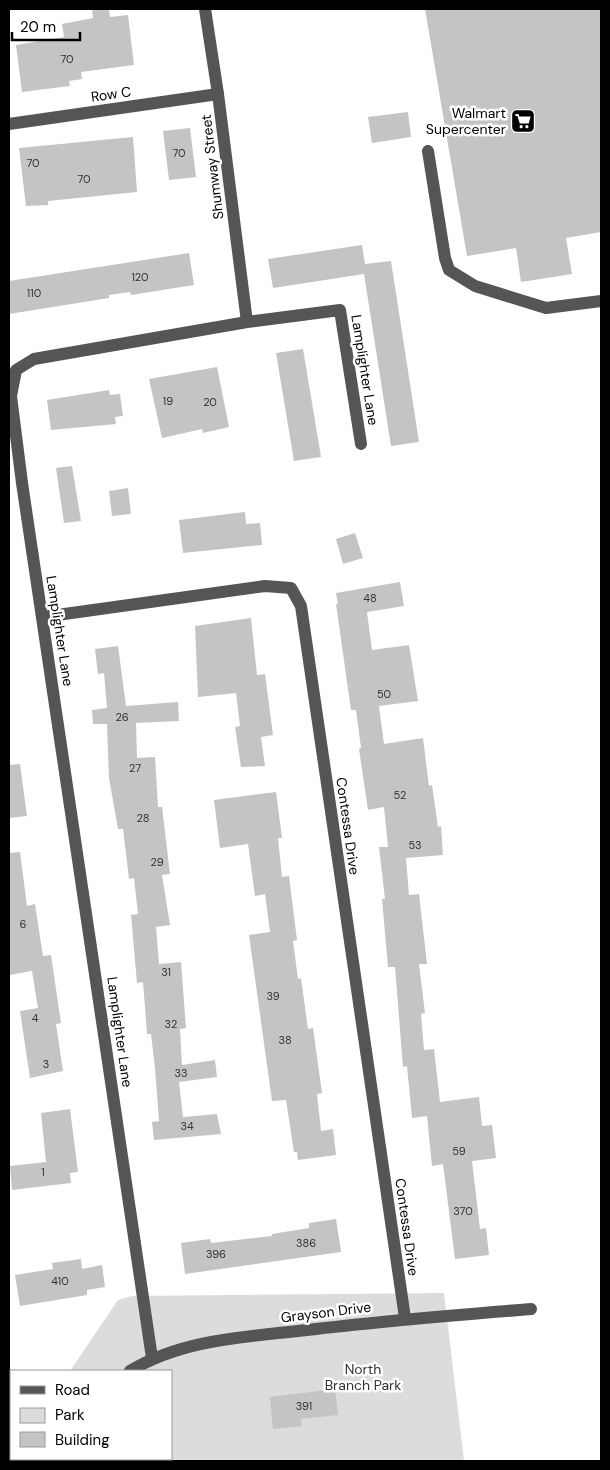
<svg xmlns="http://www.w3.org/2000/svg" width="610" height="1470" font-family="'DM Sans',sans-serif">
  <rect width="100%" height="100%" fill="#fff"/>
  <!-- green -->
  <path fill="#dcdcdc" d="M444,1293L464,1461H10L12,1459H171V1371H70L118,1300L132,1296Z"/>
  <!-- building -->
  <g fill="#c4c4c4">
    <path d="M92,9H109L110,17L128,15L134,65L81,72L82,79L69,81L70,86L22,92L16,45L64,37L62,24L93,18Z"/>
    <path d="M425,9H601V232L566,238L572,274L521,282L516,248L467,256Z"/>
    <path d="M408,112L411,137L372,143L368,117Z"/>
    <path d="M190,128L196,177L169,180L163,131Z"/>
    <path d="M133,137L137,192L48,201V205L26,206L19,148Z"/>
    <path d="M362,245L365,264L391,261L419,442L391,446L364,274L273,288L268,259Z"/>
    <path d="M189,253L194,285L131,295L130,292L109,295V298L9,314V281Z"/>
    <path d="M303,349L321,457L294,461L276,353Z"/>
    <path d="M217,367L229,427L203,433L202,429L162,438L149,379Z"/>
    <path d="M109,390L110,395L120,394L123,416L115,417L116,424L51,430L47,400Z"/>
    <path d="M72,466L81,521L64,523L56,468Z"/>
    <path d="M128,488L131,514L112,516L109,491Z"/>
    <path d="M245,512L246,524L260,523L262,545L183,553L179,520Z"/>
    <path d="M355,533L363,558L343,564L336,539Z"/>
    <path d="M400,582L404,606L367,612L372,650L409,645L418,701L379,706L384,744L423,738L429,786L432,785L438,827L441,826L443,855L406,858L409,895L419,894L427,964H419L425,1013L421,1014L424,1050L434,1049L440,1102L479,1097L482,1126L492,1125L496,1158L472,1161L480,1229L486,1228L489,1255L455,1259L443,1164L432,1166L427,1116L412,1118L407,1066L403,1067L395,967H388L382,899H385L379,847H388L384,807L368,810L359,749L361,748L356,710H351L336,604H338L336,593Z"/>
    <path d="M251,618L257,675L265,674L273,735L261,737L265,766L241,767L235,727L240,726L236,693L198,697L195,626Z"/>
    <path d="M118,646L126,706L178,702L179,721L136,723L137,758L155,757L158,807H162L170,874L162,875L170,925L156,927L159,964L181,962L186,1028L180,1029L182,1065L215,1060L217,1077L179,1082L183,1117L217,1114L221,1134L154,1140L152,1122L159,1121L155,1068L151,1034H147L143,982L137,983L131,915L138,914L134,878L129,879L123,829H118L109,778L107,724H93L92,710L107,708L104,673L98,674L95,649Z"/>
    <path d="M20,764L27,816L9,818V765Z"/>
    <path d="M276,792L282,838H278L282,877L289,876L297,940L293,941L298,979L301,978L308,1029L313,1028L322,1093L317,1094L321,1131L333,1129L336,1155L298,1160L297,1152H294L286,1100L272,1101L249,935L270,932L265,894L255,896L248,844L220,848L214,800Z"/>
    <path d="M20,852L27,906L35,904L43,956L51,955L61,1023L56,1024L63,1071L30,1078L20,1011L38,1008L32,971L9,975V853Z"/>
    <path d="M70,1109L78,1172L70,1173L71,1183L12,1190L10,1166L46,1162L41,1113Z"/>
    <path d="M336,1219L341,1252L185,1274L181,1243L210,1239L211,1243L272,1236V1234L309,1228V1223Z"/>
    <path d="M81,1259L82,1269L102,1265L105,1287L87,1290V1295L20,1306L15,1275L53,1269L52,1263Z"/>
    <path d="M335,1389L338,1415L301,1419L302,1426L273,1429L270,1397Z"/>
  </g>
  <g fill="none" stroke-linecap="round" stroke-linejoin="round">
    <!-- minor -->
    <g stroke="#555" stroke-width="12">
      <path d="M205,9L218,94L247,322"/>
      <path d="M9,124L218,94"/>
      <path d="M428,151L445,258L449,270L475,286L546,308L601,301"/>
      <path d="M43,617L265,586L291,588L301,606L405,1318"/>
      <path d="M152,1358L22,483L11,396L16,370L34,359L247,322L340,310L361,444"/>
      <path d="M130,1371C183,1339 246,1337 307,1330C381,1321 456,1315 531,1309"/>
      <path d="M28,1461L30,1459"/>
    </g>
  </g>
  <!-- icons -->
  <defs>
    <symbol id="supermarket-square" viewBox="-11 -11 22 22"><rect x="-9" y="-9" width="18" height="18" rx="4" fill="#000" stroke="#fff"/><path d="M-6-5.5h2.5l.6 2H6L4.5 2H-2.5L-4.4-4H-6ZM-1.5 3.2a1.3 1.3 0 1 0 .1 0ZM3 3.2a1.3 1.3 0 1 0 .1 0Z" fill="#fff"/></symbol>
  </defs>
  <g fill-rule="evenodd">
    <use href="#supermarket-square" x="509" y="107" width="28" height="28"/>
  </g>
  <g text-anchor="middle" stroke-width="5" stroke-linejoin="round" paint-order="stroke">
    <!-- number labels -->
    <g font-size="11" fill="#313131">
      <text x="67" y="63">70</text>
      <text x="179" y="157">70</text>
      <text x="33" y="167">70</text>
      <text x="84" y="183">70</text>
      <text x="140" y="281">120</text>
      <text x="34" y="297">110</text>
      <text x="168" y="405">19</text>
      <text x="210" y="406">20</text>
      <text x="370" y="602">48</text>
      <text x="384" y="698">50</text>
      <text x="122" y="721">26</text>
      <text x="135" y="772">27</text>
      <text x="400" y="799">52</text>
      <text x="143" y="822">28</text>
      <text x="415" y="849">53</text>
      <text x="157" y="866">29</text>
      <text x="23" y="928">6</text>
      <text x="166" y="976">31</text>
      <text x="273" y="1000">39</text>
      <text x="35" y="1022">4</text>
      <text x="171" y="1028">32</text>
      <text x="285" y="1044">38</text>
      <text x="46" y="1068">3</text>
      <text x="181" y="1077">33</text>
      <text x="187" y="1130">34</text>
      <text x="459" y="1155">59</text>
      <text x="43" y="1176">1</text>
      <text x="463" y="1215">370</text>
      <text x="306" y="1247">386</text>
      <text x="216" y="1258">396</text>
      <text x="60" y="1285">410</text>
      <text x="304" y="1410">391</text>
    </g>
    <!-- street labels -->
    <g font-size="14" fill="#000" stroke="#fff">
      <text transform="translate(111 94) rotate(-8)" y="5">Row C</text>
      <text transform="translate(212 167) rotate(-97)" y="5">Shumway Street</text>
      <text transform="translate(365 370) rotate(81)" y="5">Lamplighter Lane</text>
      <text transform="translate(60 631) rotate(81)" y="5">Lamplighter Lane</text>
      <text transform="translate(348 826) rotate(82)" y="5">Contessa Drive</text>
      <text transform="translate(120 1032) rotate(82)" y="5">Lamplighter Lane</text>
      <text transform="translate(407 1227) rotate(82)" y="5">Contessa Drive</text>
      <text transform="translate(326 1312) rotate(-7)" y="5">Grayson Drive</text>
    </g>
    <!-- poi labels -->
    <g font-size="14" fill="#000" stroke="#fff" text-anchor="end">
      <text x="506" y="118">Walmart<tspan x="506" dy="16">Supercenter</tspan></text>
    </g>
    <!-- park labels -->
    <g font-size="14" fill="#333" stroke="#fff">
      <text x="363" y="1374">North<tspan x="363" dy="16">Branch Park</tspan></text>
    </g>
  </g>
  <!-- border -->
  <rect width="610" height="1470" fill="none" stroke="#000000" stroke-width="20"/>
  <!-- legend -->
  <rect x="10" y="1370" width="162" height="90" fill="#ffffff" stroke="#999999"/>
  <rect x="20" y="1386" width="25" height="8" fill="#555555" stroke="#999999"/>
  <text x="55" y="1395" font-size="15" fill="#000000">Road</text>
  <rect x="20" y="1408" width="25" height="15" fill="#dcdcdc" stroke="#999999"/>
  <text x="55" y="1420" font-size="15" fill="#000000">Park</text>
  <rect x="20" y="1432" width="25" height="15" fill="#c4c4c4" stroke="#999999"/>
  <text x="55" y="1445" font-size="15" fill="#000000">Building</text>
  <!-- scale -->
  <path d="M12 32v8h68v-8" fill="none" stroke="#000000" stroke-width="2.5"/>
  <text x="20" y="32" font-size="15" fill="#000000" stroke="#ffffff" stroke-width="4" paint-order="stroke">20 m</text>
</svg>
